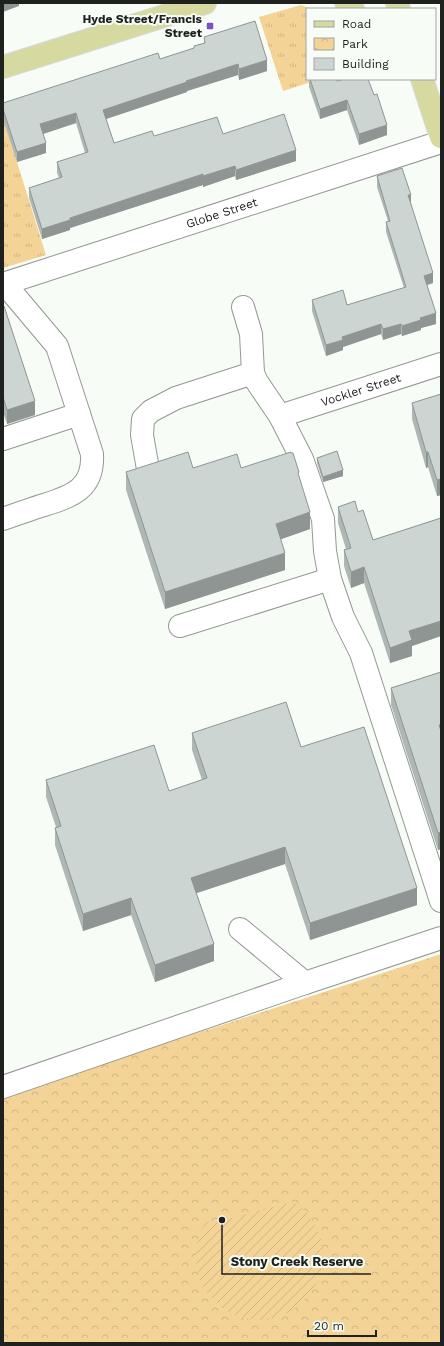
<svg xmlns="http://www.w3.org/2000/svg" width="444" height="1346" font-family="'Work Sans',sans-serif">
  <defs>
    <pattern id="grass-tufts" width="24" height="20" patternUnits="userSpaceOnUse"><rect width="24" height="20" fill="#f4d396"/><path d="M3 7l-1-3M5 7V3M7 7l1-3M15 17l-1-3M17 17v-4M19 17l1-3" fill="none" stroke="#d1b581"/></pattern>
    <pattern id="park-crowns" width="20" height="18" patternUnits="userSpaceOnUse"><rect width="20" height="18" fill="#f4d396"/><path d="M2 6a3 3 0 1 1 6 0M12 15a3 3 0 1 1 6 0" fill="none" stroke="#d1b581"/></pattern>
    <pattern id="garden-furrows" width="10" height="10" patternUnits="userSpaceOnUse"><rect width="10" height="10" fill="#f4d396"/><path d="M-1 1l2-2M0 10L10 0M9 11l2-2" fill="none" stroke="#d1b581"/></pattern>
  </defs>
  <rect width="100%" height="100%" fill="#f7fdf6"/>
  <!-- grass -->
  <g fill="url(#grass-tufts)">
    <path d="M301,5L312,9H307V79H321L283,91L259,17Z"/>
    <path d="M3,117L46,255L3,268Z"/>
  </g>
  <!-- park -->
  <path fill="url(#park-crowns)" d="M441,954V1343H3V1096Z"/>
  <!-- garden -->
  <path fill="url(#garden-furrows)" d="M292,1202C297,1205 303,1209 307,1213C354,1270 288,1346 227,1311C216,1304 207,1295 201,1283C193,1262 194,1241 206,1222L227,1219Z"/>
  <g fill="none" stroke-linecap="round" stroke-linejoin="round">
    <defs>
      <g id="minor">
        <path id="s1" d="M3,284L441,142"/>
        <path d="M253,373L257,382L280,416L302,459L323,519L325,551L330,579L343,617L361,653L441,901"/>
        <path id="s2" d="M280,416L441,364"/>
        <path d="M3,439L79,414"/>
        <path d="M148,469L142,435L143,419L151,411L176,398L253,373L251,334L243,307"/>
        <path d="M3,519C17,514 31,509 44,505C73,496 94,488 92,454L57,346L4,283"/>
        <path d="M180,626L330,579"/>
        <path d="M240,929L305,983L441,938"/>
        <path d="M3,1087L305,983"/>
      </g>
      <g id="major">
        <path d="M346,3L353,9"/>
        <path d="M397,3L399,9"/>
        <path d="M3,67L205,3"/>
        <path d="M422,79L441,137"/>
      </g>
    </defs>
    <!-- minor casing -->
    <use href="#minor" stroke="#939892" stroke-width="24"/>
    <!-- major casing -->
    <use href="#major" stroke="#dbdbdb" stroke-width="24"/>
    <!-- minor -->
    <use href="#minor" stroke="#fff" stroke-width="22"/>
    <!-- major -->
    <use href="#major" stroke="#d6daa0" stroke-width="22"/>
  </g>
  <!-- wall -->
  <g fill="#afb7b5">
    <path d="M204,37L267,71L239,80L238,75L187,91V92L106,119L114,143L154,136L223,134L296,161L236,180L235,176L203,187V185L70,228V230L42,239L29,198V188L59,178L57,173V162L85,153L76,123L43,134L46,153L17,162L3,119V103L160,59L194,48V46L204,43Z"/>
    <path d="M309,79H337V81L387,135L359,145L347,110L320,119L309,87Z"/>
    <path d="M377,176L411,203L433,283L427,285L436,324L421,328V330L402,336L401,334L383,340L381,334L343,347V350L326,356L312,311V300L347,305L404,288L386,232V222L388,221L377,187Z"/>
    <path d="M3,307L35,415L7,424L3,412Z"/>
    <path d="M441,394V495L437,496L428,467L426,468L412,419V403Z"/>
    <path d="M317,458L343,476L323,482L317,463Z"/>
    <path d="M241,468L299,478L310,529L281,539L285,570L165,609L126,490V472Z"/>
    <path d="M338,507L358,512L373,540L441,518V636L412,646V656L390,663L364,583L351,588L344,566V550L346,549L338,523Z"/>
    <path d="M441,672V849L438,850L391,705V688Z"/>
    <path d="M192,733L301,747L417,905L310,940L285,864L196,893L214,961L155,982L131,915L83,931L55,845V828L56,827L46,797V780L169,791L202,780L192,750Z"/>
  </g>
  <!-- shaded-wall -->
  <g fill="#8f9593">
    <path d="M3,3H19V6L3,12Z"/>
    <path d="M267,60V71L239,80V69Z"/>
    <path d="M238,64V75L187,91V92L103,120V110L186,81Z"/>
    <path d="M347,100V110L320,119V109Z"/>
    <path d="M76,113V123L40,135V124Z"/>
    <path d="M387,125V135L359,145V134Z"/>
    <path d="M46,143V153L17,162V152Z"/>
    <path d="M296,150V161L236,180V170Z"/>
    <path d="M235,166V176L203,187V176Z"/>
    <path d="M203,174V185L70,228V230L42,239V229L70,218Z"/>
    <path d="M408,195H411V205Z"/>
    <path d="M433,273V283L424,286V276Z"/>
    <path d="M436,313V324L421,328V330L402,336V326L420,318Z"/>
    <path d="M381,324V334L343,347V350L326,356V345L342,337Z"/>
    <path d="M401,324V334L383,340V329Z"/>
    <path d="M35,401V415L7,424V410Z"/>
    <path d="M426,452H428V467L426,468Z"/>
    <path d="M343,470V476L323,482V477Z"/>
    <path d="M441,479V495L437,496V480Z"/>
    <path d="M310,512V529L276,541V524Z"/>
    <path d="M285,553V570L165,609V592Z"/>
    <path d="M364,567V583L351,588V572Z"/>
    <path d="M441,621V636L412,646V656L390,663V648L409,631Z"/>
    <path d="M441,832V849L438,850V833Z"/>
    <path d="M285,847V864L191,895V878Z"/>
    <path d="M417,888V905L310,940V923Z"/>
    <path d="M131,898V915L83,931V914Z"/>
    <path d="M214,944V961L155,982V965Z"/>
  </g>
  <!-- building -->
  <g fill="#ccd5d2" stroke="#8f9593">
    <path d="M255,21L267,60L239,69L238,64L186,81L187,82L103,110L114,143L152,131L154,136L217,117L223,134L284,114L296,150L236,170L235,166L203,176V174L70,218V220L42,229L29,188L62,177L57,162L88,152L76,113L40,124L46,143L17,152L3,109V103L158,53L160,59L194,48V46L205,43L204,37Z"/>
    <path d="M310,79H337V81L345,79H368L374,95L377,94L387,125L359,134L347,100L320,109Z"/>
    <path d="M402,168L411,195H408L433,273L424,276L436,313L420,318L421,320L402,326L401,324L383,329L381,324L342,337L343,340L326,345L312,300L343,290L347,305L406,287L386,222L390,221L377,176Z"/>
    <path d="M4,306L35,401L7,410L3,397V307Z"/>
    <path d="M441,394V479L437,480L428,452H426L412,403Z"/>
    <path d="M337,451L343,470L323,477L317,458Z"/>
    <path d="M188,452L193,468L237,454L241,468L291,452V453H293L299,472L298,473L310,512L276,524L285,553L165,592L126,472Z"/>
    <path d="M355,501L358,512L363,510L373,540L441,518V621L409,631L412,640L390,648L364,567L351,572L344,550L351,548L338,507Z"/>
    <path d="M441,672V724L439,725L441,731V832L438,833L391,688Z"/>
    <path d="M286,702L301,747L364,727L417,888L310,923L285,847L191,878L214,944L155,965L131,898L83,914L55,828L61,826L46,780L154,745L169,791L207,778L192,733Z"/>
  </g>
  <!-- markers -->
  <rect fill="#7a4fc8" stroke="#f7fdf6" stroke-width="1.5" x="206" y="22" width="8" height="8" rx="2"/>
  <g text-anchor="middle" stroke-width="4" stroke-linejoin="round" paint-order="stroke">
    <!-- poi labels -->
    <g font-size="12" font-weight="bold" fill="#1f211f" stroke="#f7fdf6" text-anchor="end">
      <text x="202" y="23">Hyde Street/Francis<tspan x="202" dy="14">Street</tspan></text>
    </g>
    <!-- street labels -->
    <g font-size="12" fill="#1f211f" stroke="#f7fdf6">
      <text dy="4" stroke="none"><textPath href="#s1" startOffset="230">Globe Street</textPath></text>
      <text dy="4" stroke="none"><textPath href="#s2" startOffset="85">Vockler Street</textPath></text>
    </g>
  </g>
  <!-- callouts -->
  <path fill="none" stroke="#1f211f" stroke-width="1.5" d="M222 1220L222 1274H371"/>
  <circle fill="#1f211f" stroke="#f7fdf6" stroke-width="1.5" cx="222" cy="1220" r="4"/>
  <g font-size="13" text-anchor="middle" font-weight="bold" fill="#1f211f" stroke="#f7fdf6" stroke-width="4" stroke-linejoin="round" paint-order="stroke">
    <text x="297" y="1266">Stony Creek Reserve</text>
  </g>
  <!-- border -->
  <rect width="444" height="1346" fill="none" stroke="#1f211f" stroke-width="8"/>
  <!-- legend -->
  <rect x="306" y="8" width="130" height="72" fill="#f7fdf6" stroke="#a1a5a0"/>
  <rect x="314" y="21" width="20" height="6" fill="#d6daa0" stroke="#a1a5a0"/>
  <text x="342" y="28" font-size="12" fill="#1f211f">Road</text>
  <rect x="314" y="38" width="20" height="12" fill="url(#park-crowns)" stroke="#a1a5a0"/>
  <text x="342" y="48" font-size="12" fill="#1f211f">Park</text>
  <rect x="314" y="58" width="20" height="12" fill="#ccd5d2" stroke="#a1a5a0"/>
  <text x="342" y="68" font-size="12" fill="#1f211f">Building</text>
  <!-- scale -->
  <path d="M308 1330v6h68v-6" fill="none" stroke="#1f211f" stroke-width="2"/>
  <text x="314" y="1330" font-size="12" fill="#1f211f" stroke="#f7fdf6" stroke-width="3" paint-order="stroke">20 m</text>
</svg>
